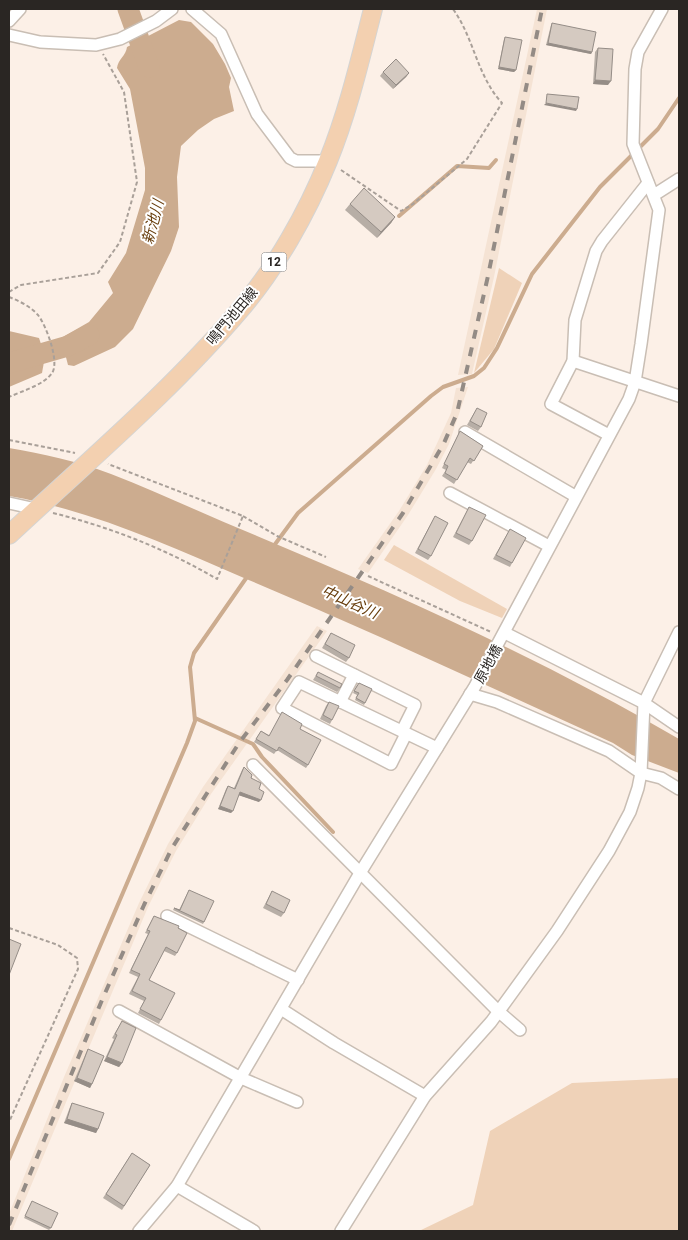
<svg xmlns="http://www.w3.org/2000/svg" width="688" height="1240" font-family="Roboto,'Noto Sans JP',sans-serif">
  <rect width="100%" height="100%" fill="#fcf0e7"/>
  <!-- built -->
  <g fill="#f5e3d4">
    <path d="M537,9H547L494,277L472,374L458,375Z"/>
    <path d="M468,387L449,444L436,469L408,515L368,573L358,569L399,511L427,465L451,413L456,388Z"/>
    <path d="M317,626L327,631L211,794L176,851L148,907L12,1231H9V1214L64,1077L139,903L168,844L203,787Z"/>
  </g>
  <!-- green -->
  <g fill="#efd2b8">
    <path d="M499,268L522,283L494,349L474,373Z"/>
    <path d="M394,545L507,609L502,618L460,601L384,560Z"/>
    <path d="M679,1078V1231H419L473,1205L490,1131L572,1083Z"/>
  </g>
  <!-- water -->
  <g fill="#ccac8f">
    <path d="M179,20L191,22L213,44L225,64L231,78L229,87L234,111L214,119L198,130L181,146L177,177L179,227L171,251L133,329L115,347L74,366L68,365L61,338L89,322L113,293L108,282L126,253L145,190V168L130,89L117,68C118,59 126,56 127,47Z"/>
    <path d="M9,331L39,338L45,356L42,373L9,387Z"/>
    <path d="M9,448C43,454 78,461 111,474C160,493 208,516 257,536C401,596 544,660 679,739V773L632,755L613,743C490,687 368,630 244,578C167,545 91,510 9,496Z"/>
  </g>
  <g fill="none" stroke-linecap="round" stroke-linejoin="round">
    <!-- stream -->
    <g stroke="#ccac8f" stroke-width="4">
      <path d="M399,216L457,166L489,168L496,160"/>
      <path d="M273,547L298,513L431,396L443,387L474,376L484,368L497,348L532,274L600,187L658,129L679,98"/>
      <path d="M195,718L253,744L262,757L333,832"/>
      <path d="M9,1159L187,743L195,721L190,667L194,653L249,574"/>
    </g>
    <!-- river -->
    <g stroke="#ccac8f" stroke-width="21">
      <path d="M128,9L149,67"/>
      <path d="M9,363L68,346L89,335"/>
    </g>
    <defs>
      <g id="street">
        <path d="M192,9L221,34L257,114L290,158L296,161H328"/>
        <path d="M9,21L20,9"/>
        <path d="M9,35L40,42L96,45L120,39L156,21L172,9"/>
        <path d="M654,195L679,179"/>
        <path d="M573,361L679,396"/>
        <path d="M465,432L575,496"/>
        <path d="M609,435L551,404L573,361L575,320L596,251L602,241L648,183"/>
        <path d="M450,493L549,546"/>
        <path d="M9,503L36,509"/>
        <path d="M505,633L644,703L679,727"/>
        <path d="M316,656L415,705L402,731"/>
        <path d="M470,694L497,702L609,751L641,773L661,778L679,789"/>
        <path d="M340,702L354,675"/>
        <path d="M406,734L391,764L282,708L299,682L437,748"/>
        <path d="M253,765L498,1011L520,1030"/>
        <path d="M167,916L298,980"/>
        <path d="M281,1009L334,1043L425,1096"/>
        <path d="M119,1011L241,1078L297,1102"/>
        <path d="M177,1186L254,1231"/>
        <path d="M139,1231L177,1186L360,873L474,688L629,399L635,382L641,344L659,210L633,144L635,69L638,52L662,9"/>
        <path d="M341,1231L425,1096L491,1022L557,931L609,851L630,812L638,788L641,773L644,703L679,632"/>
      </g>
      <path id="primary" d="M9,535C87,462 170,392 239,311C276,268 307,213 328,161C348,112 360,60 373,9"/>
    </defs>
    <!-- street casing -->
    <use href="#street" stroke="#c9beb4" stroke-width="14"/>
    <!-- primary casing -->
    <use href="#primary" stroke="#d4d4d3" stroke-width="20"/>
    <!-- path -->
    <g stroke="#a9a099" stroke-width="2" stroke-dasharray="4 2.5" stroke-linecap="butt">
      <path d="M341,170L401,211L413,204L467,159L502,103C477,76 474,38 453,9"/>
      <path d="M9,292L21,285L98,273L120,242L137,182L124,92L103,54"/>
      <path d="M9,297C19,301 30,306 38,315C46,325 60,362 52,373C44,385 22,391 9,397"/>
      <path d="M9,440L75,453"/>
      <path d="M53,513C110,527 166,549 217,579L243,516L108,464"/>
      <path d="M243,516L277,536L326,557"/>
      <path d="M368,576L491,632"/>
      <path d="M9,928L58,945L77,958L78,969L9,1122"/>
    </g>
    <!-- street -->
    <use href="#street" stroke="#fff" stroke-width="11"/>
    <!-- primary -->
    <use href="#primary" stroke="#f3d0b0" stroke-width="18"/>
    <!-- rail -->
    <path stroke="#938b85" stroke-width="4" stroke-dasharray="9 9" stroke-linecap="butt" d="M9,1225L102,1000L144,905L172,848L239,743L287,680L403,513L444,443L457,413L488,276L542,9"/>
  </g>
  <!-- wall -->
  <g fill="#b7aea6">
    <path d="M552,23L592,52L591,54L546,45L551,25Z"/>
    <path d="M505,37L516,70L514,72L498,69L504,39Z"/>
    <path d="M598,48L608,85L593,84L595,52Z"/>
    <path d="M383,72L409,73L406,77L393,89L380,76Z"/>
    <path d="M350,204L395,217L391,223L377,238L345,210Z"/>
    <path d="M477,408L481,427L478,431L467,425Z"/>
    <path d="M460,431L483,446L471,464L467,462L454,484L442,476L446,470L442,468L458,435Z"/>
    <path d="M469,507L472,541L469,545L453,537Z"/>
    <path d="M435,516L431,556L428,560L415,553Z"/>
    <path d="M510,529L512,563L510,567L493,559Z"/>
    <path d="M331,633L349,658L346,662L322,648Z"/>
    <path d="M318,672L340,688L337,692L313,680Z"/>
    <path d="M357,685L365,703L364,705L355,700L357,695L353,693Z"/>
    <path d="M329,702L332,720L330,724L320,719L326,706Z"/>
    <path d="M300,729L308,765L306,768L277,750L274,754L254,742L261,731L269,735Z"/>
    <path d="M244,767L259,789V802L239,795L231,813L218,809L226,789L228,786L234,788L242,770Z"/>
    <path d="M189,890L204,922L203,924L173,910L174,908L179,910Z"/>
    <path d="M272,891L284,913L281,917L263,908Z"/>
    <path d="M154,916L178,928L177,953L175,956L164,951L149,980L161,1020L159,1024L138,1013L144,1001L129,994L138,977L129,973L148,934L145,933Z"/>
    <path d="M122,1021V1063L119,1067L104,1061L114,1039L112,1038Z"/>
    <path d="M88,1049L92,1084L90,1088L74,1081L86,1053Z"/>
    <path d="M72,1103L98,1129L96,1133L64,1123L70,1107Z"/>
    <path d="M132,1153L150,1165L122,1210L103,1198Z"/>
    <path d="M32,1201L51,1228L49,1230L24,1218Z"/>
  </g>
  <!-- shaded-wall -->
  <g fill="#958d87">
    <path d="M548,43L592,52L591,54L546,45Z"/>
    <path d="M499,67L516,70L514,72L498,69Z"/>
    <path d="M409,73L406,77L393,89L396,85Z"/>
    <path d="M595,80L611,81L608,85L593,84Z"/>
    <path d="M546,103L577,109L576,111L544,105Z"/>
    <path d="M395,217L391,223L377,238L381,232Z"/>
    <path d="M240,792L261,800L259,802L238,795Z"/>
    <path d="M220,806L233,811L231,813L218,809Z"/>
    <path d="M107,1057L122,1063L119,1067L104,1061Z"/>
    <path d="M77,1078L92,1084L90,1088L74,1081Z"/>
    <path d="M67,1119L98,1129L96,1133L64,1123Z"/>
  </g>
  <!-- building -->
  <g fill="#d5cac1" stroke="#958d87">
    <path d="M552,23L596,32L592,52L548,43Z"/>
    <path d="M505,37L522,40L516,70L499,67Z"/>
    <path d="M598,48L613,49L611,81L595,80Z"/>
    <path d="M396,59L409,73L396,85L383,72Z"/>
    <path d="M547,94L579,97L577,109L546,103Z"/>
    <path d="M364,188L395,217L381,232L350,204Z"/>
    <path d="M477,408L487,413L481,427L470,421Z"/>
    <path d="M460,431L483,446L474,461L470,458L457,480L445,473L448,466L444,464Z"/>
    <path d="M469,507L486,515L472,541L456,533Z"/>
    <path d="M435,516L448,523L431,556L418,549Z"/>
    <path d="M510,529L526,538L512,563L496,555Z"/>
    <path d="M331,633L355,645L349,658L325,644Z"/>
    <path d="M318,672L342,684L340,688L316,676Z"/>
    <path d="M359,683L372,689L365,703L356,698L359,693L354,691Z"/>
    <path d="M329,702L339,706L332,720L323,715Z"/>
    <path d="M282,712L302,724L300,729L321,740L308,765L279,747L277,751L256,739L261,731L269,736Z"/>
    <path d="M244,767L252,775L251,778L261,783L259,789L264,792L261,800L240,792L233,811L220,806L228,786L235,789Z"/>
    <path d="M189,890L214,901L204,922L174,908L180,910Z"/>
    <path d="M272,891L290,900L284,913L266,904Z"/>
    <path d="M154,916L179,926L178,928L187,933L177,953L166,947L149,980L175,993L161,1020L140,1009L146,998L132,991L140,974L131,970L150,931L147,930Z"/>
    <path d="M9,939L21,944L9,975Z"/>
    <path d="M122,1021L136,1028L122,1063L107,1057L117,1035L115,1034Z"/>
    <path d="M88,1049L104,1056L92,1084L77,1078Z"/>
    <path d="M72,1103L104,1113L98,1129L67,1119Z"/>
    <path d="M132,1153L150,1165L124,1206L106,1194Z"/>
    <path d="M32,1201L58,1213L51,1228L25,1216Z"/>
  </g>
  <g text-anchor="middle" stroke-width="4" stroke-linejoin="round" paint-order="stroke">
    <!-- shield labels -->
    <rect fill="#fff" stroke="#6a6765" stroke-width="1" x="261.5" y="252.5" width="25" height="19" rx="4"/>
    <g font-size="12" font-weight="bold" fill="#2a2623">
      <text x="274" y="266">12</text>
    </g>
    <!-- street labels -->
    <g font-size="14" fill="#2a2623" stroke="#fff">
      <text transform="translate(232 316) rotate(-50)" y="5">鳴門池田線</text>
      <text transform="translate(488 664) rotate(-61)" y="5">原地橋</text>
    </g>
    <!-- water labels -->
    <g font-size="15" font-style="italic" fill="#683e0d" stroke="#fff">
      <text transform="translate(153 222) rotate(-75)" y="5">新池川</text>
      <text transform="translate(350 602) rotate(24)" y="5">中山谷川</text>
    </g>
  </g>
  <!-- border -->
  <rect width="688" height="1240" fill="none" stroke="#2a2623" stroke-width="20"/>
</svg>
